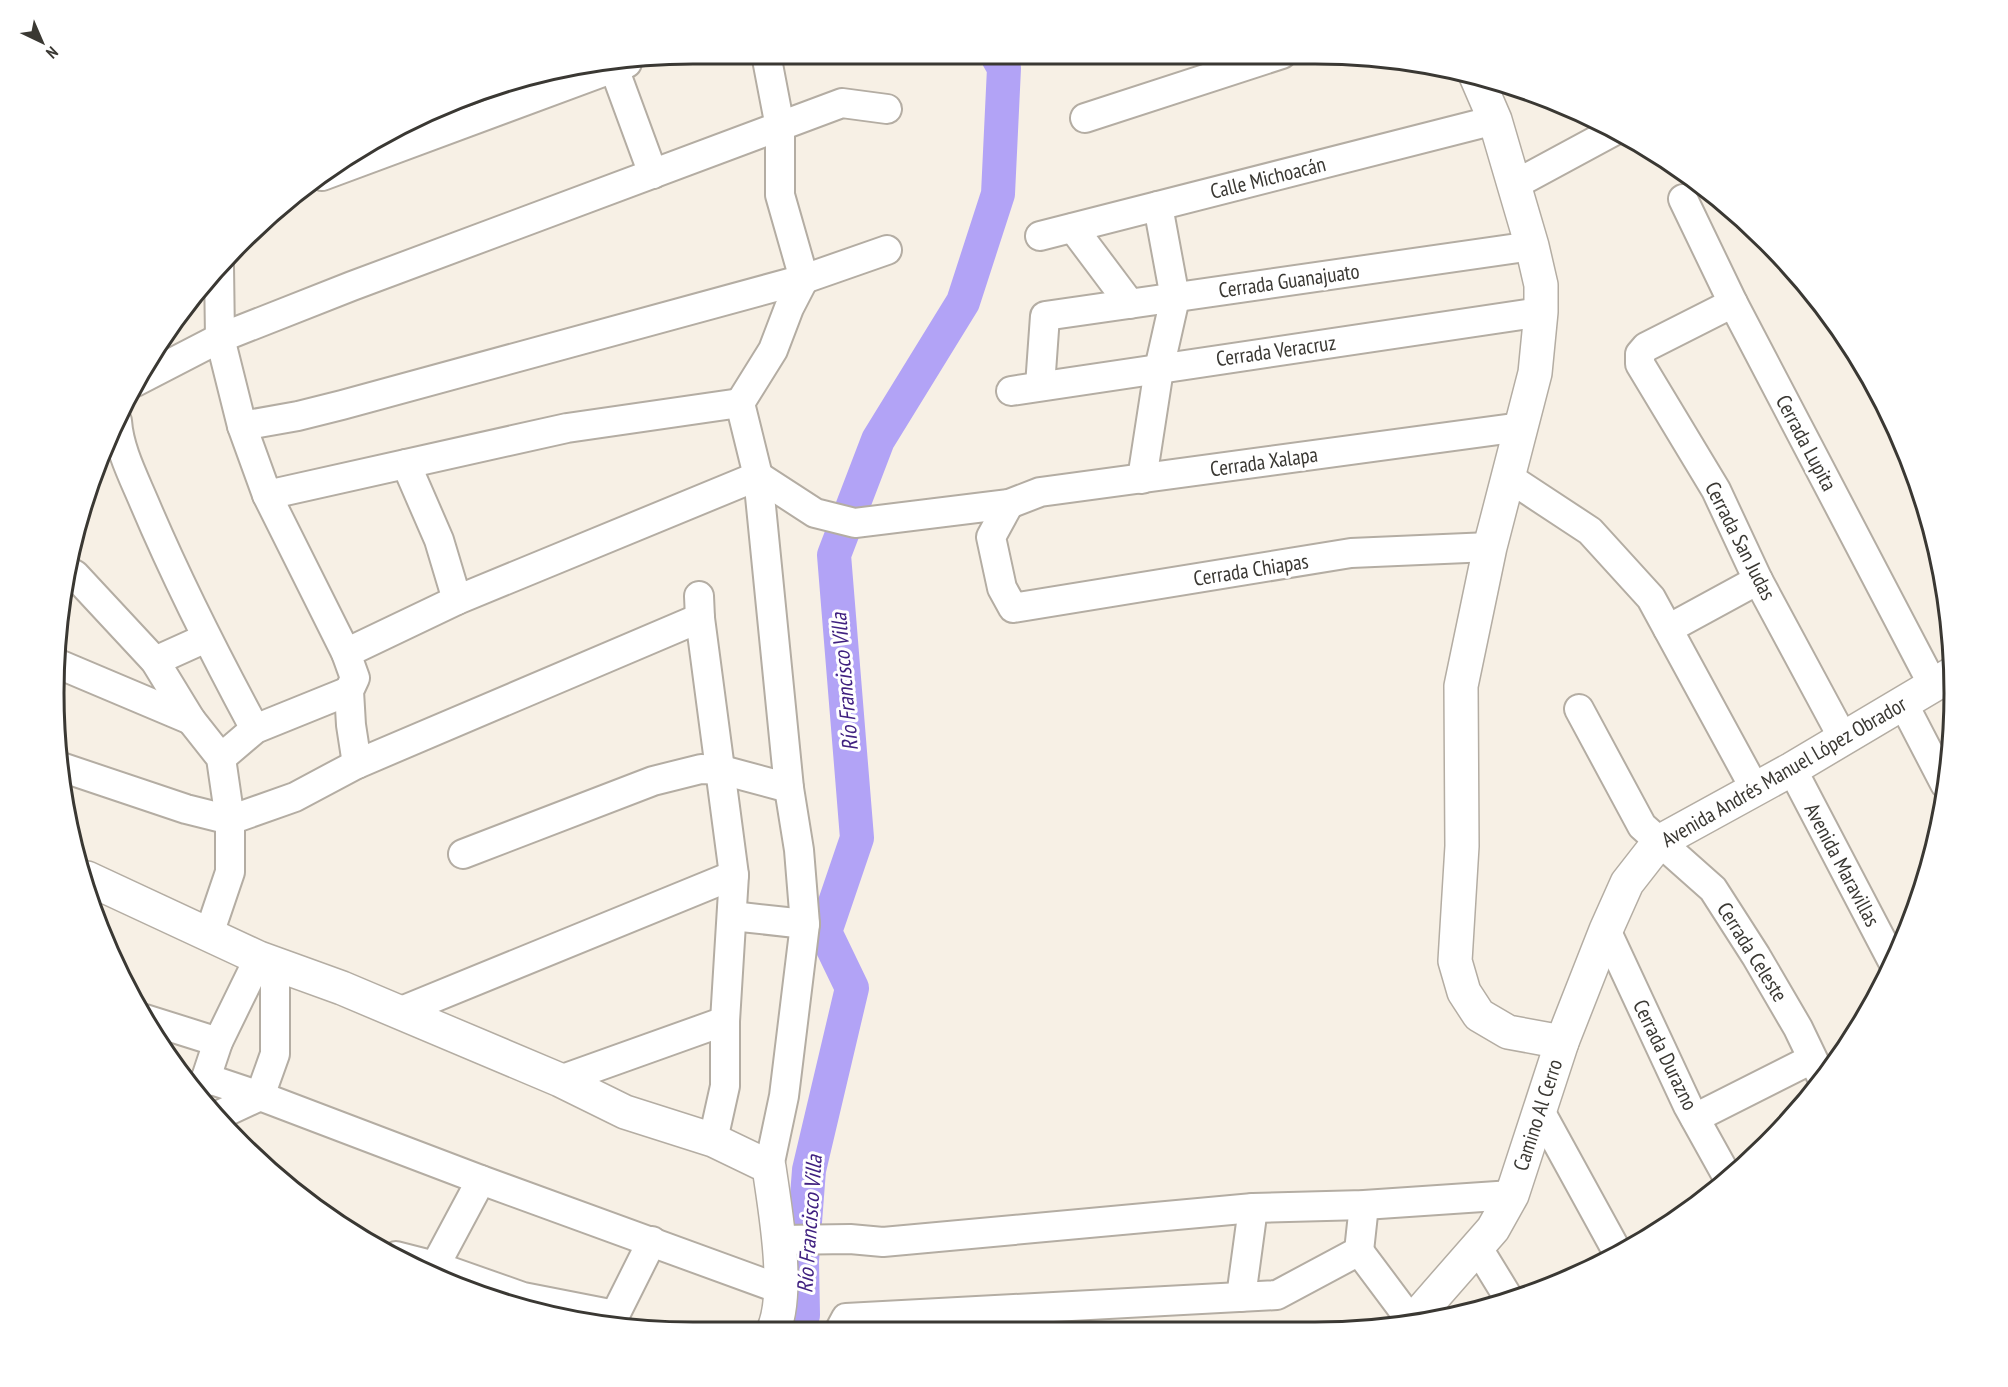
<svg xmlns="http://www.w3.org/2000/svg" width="2008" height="1387" font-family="'PT Sans Narrow',sans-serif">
  <rect width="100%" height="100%" fill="#f7f0e5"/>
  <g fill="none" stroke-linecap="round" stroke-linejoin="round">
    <!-- river -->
    <path stroke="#b2a3f6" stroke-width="34" d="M797,1333L803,1315L802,1261L809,1170L852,988L825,932L857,838L834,555L878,440L963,302L998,194L1004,68L996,54"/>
    <defs>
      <g id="minor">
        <path d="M766,54L780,127V195L804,279L789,308L773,350L740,403L758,476L789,788L799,850L805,924L784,1096L769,1167"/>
        <path d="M614,68L653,174"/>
        <path d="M1085,118L1282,54"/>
        <path d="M322,176L627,63"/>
        <path d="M1514,185L1614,131"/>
        <path d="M1683,199L1733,303L1933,685"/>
        <path d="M1073,228L1130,304"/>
        <path d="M1040,236L1495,120"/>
        <path d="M219,266L220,338L242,426L267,495L346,653L355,678L349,691L351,725L357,764"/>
        <path d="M1733,303L1646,347L1640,354V364L1716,490L1758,580L1843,738"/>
        <path d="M135,382L220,338L352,286L842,103L887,109"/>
        <path d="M1040,386L1045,316L1532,246"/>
        <path d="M1011,391L1541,312"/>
        <path d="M117,421C119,449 133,476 144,502C177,580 215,655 255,729"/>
        <path d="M242,426L298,416L342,405L804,279L887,250"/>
        <path d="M406,464L439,540L457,600"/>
        <path d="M1508,477L1590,531L1651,598L1755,789"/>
        <path d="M1142,479L1159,369L1175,298L1158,206"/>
        <path d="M267,495L567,428L740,403"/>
        <path d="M1009,504L991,537L1002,588L1013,608L1351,553L1490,547"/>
        <path d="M70,572L75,575L155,661L191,720L221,758L230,820V872L209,934"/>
        <path d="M699,596L700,618L734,875L725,1021V1086L713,1140"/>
        <path d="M1668,629L1758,580"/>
        <path d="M346,653L457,600L758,476L815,513L855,523L1009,504L1040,492L1521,427"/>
        <path d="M155,661L206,638"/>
        <path d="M56,663L191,720"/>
        <path d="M1903,703L1945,784"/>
        <path d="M1579,709L1642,826L1713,889L1756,956L1798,1028L1822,1078"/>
        <path d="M221,758L255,729L349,691"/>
        <path d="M61,767L186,809L230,820L295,797L357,764L700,618"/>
        <path d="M1792,769L1893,962"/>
        <path d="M463,854L653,781L701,769L722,770L789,788"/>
        <path d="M732,916L805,924"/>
        <path d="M1606,930L1688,1106L1728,1178"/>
        <path d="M399,1012L734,875"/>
        <path d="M145,1019L218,1042"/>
        <path d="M206,1078L260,1096L481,1180L780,1289"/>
        <path d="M560,1080L725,1021"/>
        <path d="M197,1091L206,1078L218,1042L259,958"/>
        <path d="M1540,1111L1619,1255"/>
        <path d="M217,1116L260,1096L275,1054V963"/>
        <path d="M1695,1118L1812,1059"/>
        <path d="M779,1240L850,1239L883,1242L1253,1208L1364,1205L1512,1195"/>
        <path d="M1478,1248L1508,1297"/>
        <path d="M1359,1251L1412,1322"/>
        <path d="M396,1256L435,1266L523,1297L615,1315"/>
        <path d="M435,1266L481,1180"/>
        <path d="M1241,1297L1253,1208"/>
        <path d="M607,1324L615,1315L652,1241"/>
        <path d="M838,1333L846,1318L1277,1295L1359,1251L1364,1205"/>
      </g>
      <g id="major">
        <path d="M1476,76L1495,120L1532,246L1541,285V312L1535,373L1490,547L1461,686L1462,846L1455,961L1464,992L1479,1015L1508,1032L1562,1042"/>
        <path d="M87,878L259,958L342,988L560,1080L625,1112L713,1140L769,1167C775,1209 791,1296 772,1333"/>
        <path d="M1410,1324L1493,1229L1512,1195L1562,1042L1606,930L1627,883L1659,842L1792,769L1952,674"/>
      </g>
    </defs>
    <!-- minor casing -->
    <use href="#minor" stroke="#b4ada3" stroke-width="32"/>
    <!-- major casing -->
    <use href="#major" stroke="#b4ada3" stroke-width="36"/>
    <!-- minor -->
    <use href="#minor" stroke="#fff" stroke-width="28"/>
    <!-- major -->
    <use href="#major" stroke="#fff" stroke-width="33"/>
  </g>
  <g text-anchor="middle" stroke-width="6" stroke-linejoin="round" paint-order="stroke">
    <!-- street labels -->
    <g font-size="21" fill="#3a3833" stroke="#fff">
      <text transform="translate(1268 178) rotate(-14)" y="7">Calle Michoacán</text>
      <text transform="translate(1289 281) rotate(-8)" y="7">Cerrada Guanajuato</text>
      <text transform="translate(1276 351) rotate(-8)" y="7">Cerrada Veracruz</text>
      <text transform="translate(1806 443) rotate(62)" y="7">Cerrada Lupita</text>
      <text transform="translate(1264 462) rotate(-8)" y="7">Cerrada Xalapa</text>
      <text transform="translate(1740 541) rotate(63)" y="7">Cerrada San Judas</text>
      <text transform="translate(1251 570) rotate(-9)" y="7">Cerrada Chiapas</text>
      <text transform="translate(1784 772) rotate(-30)" y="7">Avenida Andrés Manuel López Obrador</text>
      <text transform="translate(1842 865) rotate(62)" y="7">Avenida Maravillas</text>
      <text transform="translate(1752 952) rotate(58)" y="7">Cerrada Celeste</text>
      <text transform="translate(1665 1055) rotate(64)" y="7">Cerrada Durazno</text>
      <text transform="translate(1538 1115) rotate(-72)" y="7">Camino Al Cerro</text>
    </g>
    <!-- water labels -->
    <g font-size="22" font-style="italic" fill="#402180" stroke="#fff">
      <text transform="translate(844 682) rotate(-95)" y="8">Río Francisco Villa</text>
      <text transform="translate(809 1224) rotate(-86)" y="8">Río Francisco Villa</text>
    </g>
  </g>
  <!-- crop -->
  <path d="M0 0H2008V1387H0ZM693 64H1315A629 629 0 0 1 1944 693V693A629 629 0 0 1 1315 1322H693A629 629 0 0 1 64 693V693A629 629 0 0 1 693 64Z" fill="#fff" fill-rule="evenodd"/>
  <path fill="none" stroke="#3a3833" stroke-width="3" d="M693 64H1315A629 629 0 0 1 1944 693V693A629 629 0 0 1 1315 1322H693A629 629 0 0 1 64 693V693A629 629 0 0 1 693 64Z"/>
  <!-- north arrow -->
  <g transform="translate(42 42) rotate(136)" stroke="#ffffff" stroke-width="4.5" paint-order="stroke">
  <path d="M0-4.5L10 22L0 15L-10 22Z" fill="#3a3833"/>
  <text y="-9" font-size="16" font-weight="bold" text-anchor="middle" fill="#3a3833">N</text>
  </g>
</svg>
